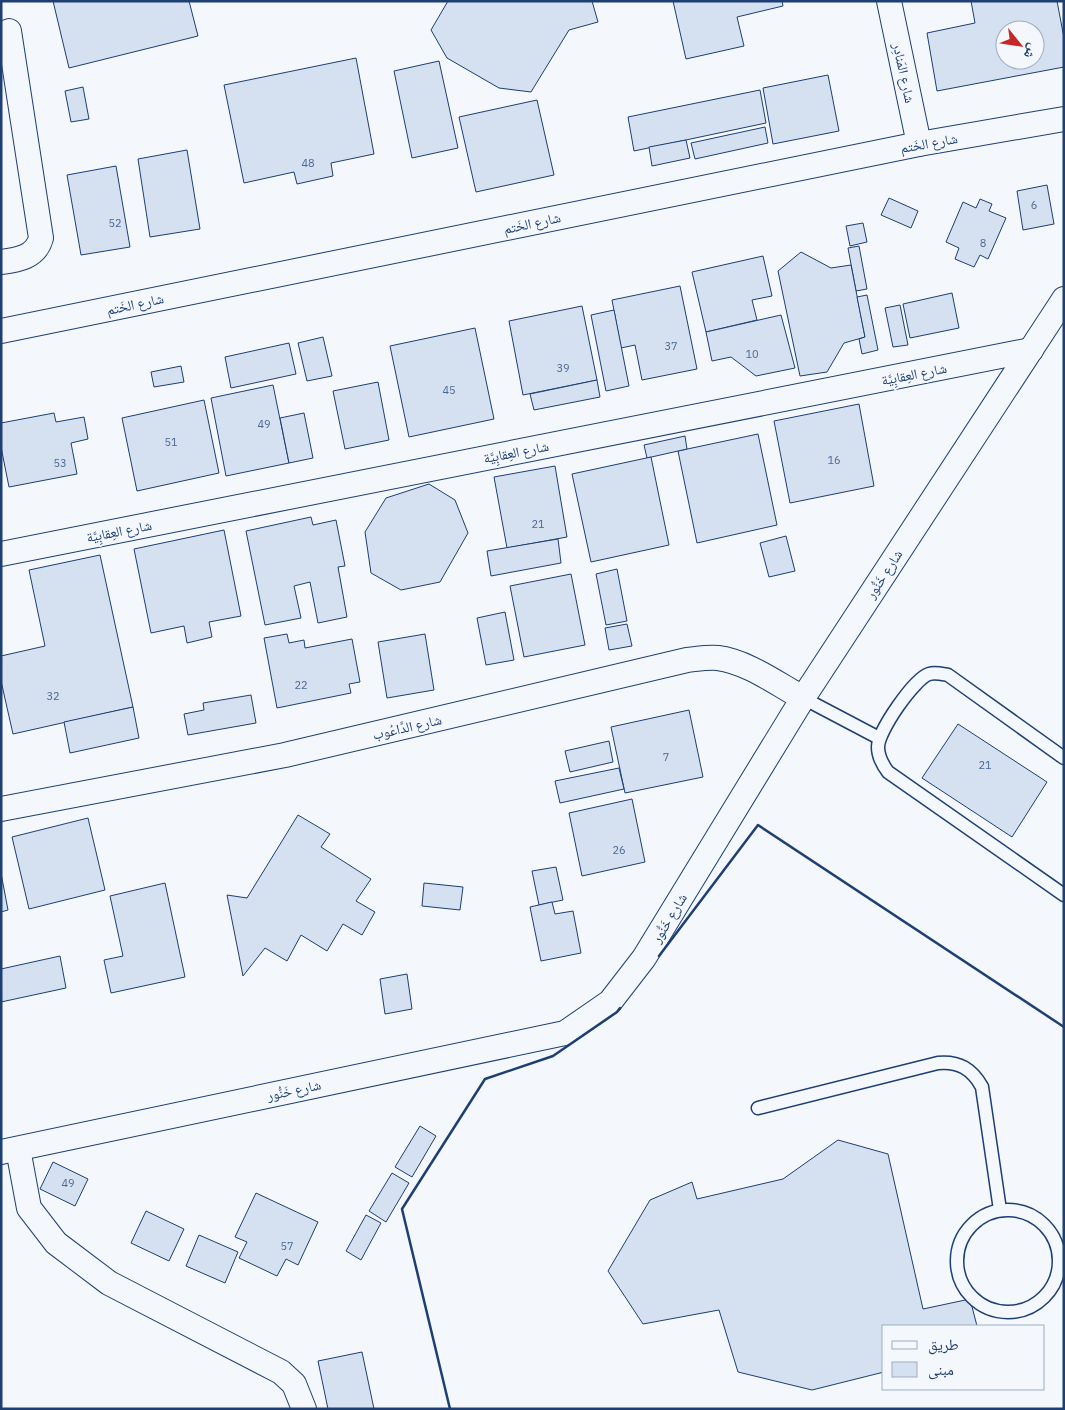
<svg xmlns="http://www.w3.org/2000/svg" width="1065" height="1410" font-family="'IBM Plex Sans','Noto Naskh Arabic',sans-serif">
  <rect width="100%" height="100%" fill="#f4f7fb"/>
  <!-- building -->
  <g fill="#d5e0f0" stroke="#1d3f73" fill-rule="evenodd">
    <path d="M53,1H189L198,36L69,68Z"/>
    <path d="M448,1H592L598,22L569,30L531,92L499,88L447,58L431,30Z"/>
    <path d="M673,1H782L783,6L737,17L744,46L686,59Z"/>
    <path d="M971,1H1057L1064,38V67L937,91L927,33L975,23ZM1005,30H1035V60H1005Z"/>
    <path d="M356,58L374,154L331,163L333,176L297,184L294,172L244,183L224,85Z"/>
    <path d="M439,61L458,148L412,158L394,71Z"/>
    <path d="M828,75L839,131L773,144L763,88Z"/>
    <path d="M83,87L89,119L71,122L65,91Z"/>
    <path d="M760,90L766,123L634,151L628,117Z"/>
    <path d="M537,100L554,175L476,192L459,117Z"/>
    <path d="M765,127L768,143L695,159L691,143Z"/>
    <path d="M686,140L690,158L652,166L649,147Z"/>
    <path d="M187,150L200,229L150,237L138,159Z"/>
    <path d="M116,166L130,247L81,255L67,175Z"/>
    <path d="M1047,185L1054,224L1023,230L1017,191Z"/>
    <path d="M889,198L918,211L911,228L881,215Z"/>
    <path d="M980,199L992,204L989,211L1006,218L988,259L980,255L974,267L955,259L959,248L946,242L963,202L976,208Z"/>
    <path d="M863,223L867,242L850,246L846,226Z"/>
    <path d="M859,246L867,289L856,291L848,248Z"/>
    <path d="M801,252L831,268L851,265L865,337L844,343L827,372L800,376L778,271Z"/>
    <path d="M763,256L772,296L752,300L757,320L706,332L692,272Z"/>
    <path d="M680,286L697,369L642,380L635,345L621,348L612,300Z"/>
    <path d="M952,293L959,328L910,338L903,304Z"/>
    <path d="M867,295L878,350L862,354L859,339L865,337L857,297Z"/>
    <path d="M900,305L908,345L893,347L885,308Z"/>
    <path d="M582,306L597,380L523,395L509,321Z"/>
    <path d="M614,310L629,386L606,391L591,315Z"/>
    <path d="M781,315L795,368L756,376L731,357L712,361L706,332Z"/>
    <path d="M475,328L494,419L409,437L390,346Z"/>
    <path d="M323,337L332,376L307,381L298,343Z"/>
    <path d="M289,343L296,374L231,388L225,357Z"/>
    <path d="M181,366L184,382L154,387L151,372Z"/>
    <path d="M597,380L600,397L534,410L530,394Z"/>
    <path d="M378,382L389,440L345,449L333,391Z"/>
    <path d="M273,385L289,463L226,476L211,398Z"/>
    <path d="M204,400L219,473L137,491L122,418Z"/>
    <path d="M859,404L874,486L790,503L774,421Z"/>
    <path d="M54,413L56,422L84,417L88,439L71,443L77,474L9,487L1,447V423Z"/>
    <path d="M304,413L313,458L289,463L280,418Z"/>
    <path d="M758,434L777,525L697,543L678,451Z"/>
    <path d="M685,436L687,449L647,458L644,445Z"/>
    <path d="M651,457L669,545L591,562L572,474Z"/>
    <path d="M555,466L567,537L507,548L494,477Z"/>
    <path d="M429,484L455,500L468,533L440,582L401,590L371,573L365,532L386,498Z"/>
    <path d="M311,517L313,525L336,520L345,566L338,567L347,617L318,623L310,582L294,586L301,618L265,625L246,531Z"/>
    <path d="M224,530L241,616L209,622L212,637L187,643L184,626L151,633L134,549Z"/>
    <path d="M786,536L795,571L769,577L760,543Z"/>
    <path d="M558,539L561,563L491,576L487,551Z"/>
    <path d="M100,555L133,707L13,734L1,681V656L45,646L29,570Z"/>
    <path d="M617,569L627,621L606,625L596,574Z"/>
    <path d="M571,574L585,645L524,657L510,586Z"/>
    <path d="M505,612L514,660L486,665L477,618Z"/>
    <path d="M627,624L632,646L609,650L605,628Z"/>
    <path d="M287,634L289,643L304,640L305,648L352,639L360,682L349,684L351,693L277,708L264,638Z"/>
    <path d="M425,634L434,690L387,698L378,642Z"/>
    <path d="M251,695L256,723L188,735L184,714L204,710L203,703Z"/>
    <path d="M133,707L139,738L70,753L64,722Z"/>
    <path d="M689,710L703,777L625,793L611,727Z"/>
    <path d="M958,724L1047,782L1012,837L922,778Z"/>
    <path d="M609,741L613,762L570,772L565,751Z"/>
    <path d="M619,768L624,789L560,803L555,781Z"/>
    <path d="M632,799L645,862L582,876L569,813Z"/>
    <path d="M298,815L330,834L321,847L371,879L356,901L375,912L362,935L343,924L327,951L301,935L287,961L265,948L243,976L227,895L247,898Z"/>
    <path d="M88,818L105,890L29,909L12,837Z"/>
    <path d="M556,867L563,900L539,905L532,871Z"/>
    <path d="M1,873L8,910L1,912Z"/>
    <path d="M165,883L185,977L111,993L104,960L123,956L110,896Z"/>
    <path d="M424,883L463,887L460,910L422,906Z"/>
    <path d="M552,902L555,914L573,911L581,953L541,961L530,907Z"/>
    <path d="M60,956L66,988L1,1002V969Z"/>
    <path d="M407,974L412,1009L385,1014L380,979Z"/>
    <path d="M420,1126L436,1136L412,1177L395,1167Z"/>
    <path d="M838,1140L888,1154L923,1309L970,1299L977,1326H884V1372L812,1390L738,1372L719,1310L643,1324L608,1271L650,1200L692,1182L697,1199L783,1179Z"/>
    <path d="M53,1162L88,1179L75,1206L40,1189Z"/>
    <path d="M392,1173L409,1183L386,1222L369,1211Z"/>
    <path d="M256,1193L318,1222L298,1265L286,1259L277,1276L239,1258L247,1242L235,1237Z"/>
    <path d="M146,1211L184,1229L169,1261L131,1243Z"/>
    <path d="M366,1215L381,1223L361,1260L346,1251Z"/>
    <path d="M199,1235L238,1252L225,1283L186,1266Z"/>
    <path d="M362,1352L374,1409H328L318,1361Z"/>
  </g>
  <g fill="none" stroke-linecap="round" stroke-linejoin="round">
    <defs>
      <g id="lane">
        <path d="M803,698L879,738"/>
        <path d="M1064,758L948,675C942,674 935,672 929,674C914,679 878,731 878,747C878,757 882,764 888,772L1064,895"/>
        <path d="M758,1108L938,1063C959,1061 972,1069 982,1087L1000,1210"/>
        <circle cx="1008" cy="1261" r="51"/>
      </g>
      <g id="street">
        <path d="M889,1L919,144"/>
        <path d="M1,262C18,260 36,257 41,238L9,31"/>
        <path d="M1,331L919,144L1064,119"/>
        <path d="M1,554L1031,350"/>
        <path d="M1,809L285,755L687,660C697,659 708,657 718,658C748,662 777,684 803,698"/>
        <path d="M18,1149L29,1208L56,1243L109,1283L281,1372L294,1384L304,1409"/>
        <path d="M1,1152L565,1033L610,1002L644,958L803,698L1064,299"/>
      </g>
    </defs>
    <!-- lane casing -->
    <use href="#lane" stroke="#1d3f73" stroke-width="15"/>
    <!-- street casing -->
    <use href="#street" stroke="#1d3f73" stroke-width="26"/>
    <!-- lane -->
    <use href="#lane" stroke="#f4f7fb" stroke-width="12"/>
    <!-- street -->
    <use href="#street" stroke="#f4f7fb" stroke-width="24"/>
    <!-- wall -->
    <g stroke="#1d3f73" stroke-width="2.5">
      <path d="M659,956L758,825L1064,1027"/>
      <path d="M450,1409L402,1209L485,1079L553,1056L617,1012L620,1008"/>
    </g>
  </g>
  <g text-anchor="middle" stroke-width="4" stroke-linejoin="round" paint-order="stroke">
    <!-- number labels -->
    <g font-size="11" fill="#4b6792">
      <text x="308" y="167">48</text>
      <text x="1034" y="209">6</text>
      <text x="115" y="227">52</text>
      <text x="983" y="247">8</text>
      <text x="671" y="350">37</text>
      <text x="752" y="358">10</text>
      <text x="563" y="372">39</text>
      <text x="449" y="394">45</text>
      <text x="264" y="428">49</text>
      <text x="171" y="446">51</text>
      <text x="834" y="464">16</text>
      <text x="60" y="467">53</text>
      <text x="538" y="528">21</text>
      <text x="301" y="689">22</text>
      <text x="53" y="700">32</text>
      <text x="666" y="761">7</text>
      <text x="985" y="769">21</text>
      <text x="619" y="854">26</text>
      <text x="68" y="1187">49</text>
      <text x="287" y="1250">57</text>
    </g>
    <!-- street labels -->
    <g font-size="14" fill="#1d3f73" stroke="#f4f7fb">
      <text transform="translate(904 73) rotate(78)" y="5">شارع المَنادِر</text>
      <text transform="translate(929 143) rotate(-10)" y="5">شارع الخَتم</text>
      <text transform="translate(532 223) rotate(-12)" y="5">شارع الخَتم</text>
      <text transform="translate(135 304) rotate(-12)" y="5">شارع الخَتم</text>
      <text transform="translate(914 374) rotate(-11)" y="5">شارع العِقابِيَّة</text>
      <text transform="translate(516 452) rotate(-11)" y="5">شارع العِقابِيَّة</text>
      <text transform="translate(119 531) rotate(-11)" y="5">شارع العِقابِيَّة</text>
      <text transform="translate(884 574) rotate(-57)" y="5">شارع خَنُّور</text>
      <text transform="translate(407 727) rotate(-13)" y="5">شارع الدَّاعُوب</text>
      <text transform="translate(669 918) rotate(-59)" y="5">شارع خَنُّور</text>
      <text transform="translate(294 1090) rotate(-12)" y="5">شارع خَنُّور</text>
    </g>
  </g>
  <!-- border -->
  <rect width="1065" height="1410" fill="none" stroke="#1d3f73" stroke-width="5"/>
  <!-- legend -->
  <rect x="882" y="1325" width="162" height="65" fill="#f4f7fb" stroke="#9eadc5"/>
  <rect x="892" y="1341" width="25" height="8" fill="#f4f7fb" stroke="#9eadc5"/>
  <text x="928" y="1350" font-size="15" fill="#1d3f73">طريق</text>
  <rect x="892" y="1362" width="25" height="15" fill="#d5e0f0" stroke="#9eadc5"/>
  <text x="928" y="1375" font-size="15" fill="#1d3f73">مبنى</text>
  <!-- north arrow -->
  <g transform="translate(1020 45) rotate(120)"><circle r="24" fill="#f4f7fb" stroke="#9eadc5"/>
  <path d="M0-4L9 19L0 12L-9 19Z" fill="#c62828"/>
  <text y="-8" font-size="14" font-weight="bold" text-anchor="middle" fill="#1d3f73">ش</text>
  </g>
</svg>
